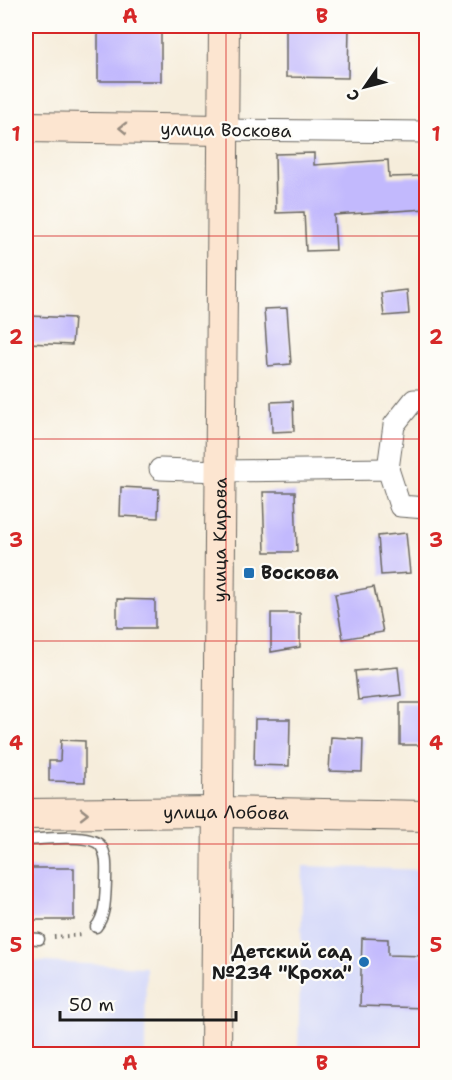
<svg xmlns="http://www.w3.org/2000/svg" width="452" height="1080" font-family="'Shantell Sans',sans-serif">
  <rect width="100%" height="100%" fill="#fdfcf7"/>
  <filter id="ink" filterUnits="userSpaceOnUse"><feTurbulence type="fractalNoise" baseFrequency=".0167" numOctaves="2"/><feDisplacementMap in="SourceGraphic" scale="12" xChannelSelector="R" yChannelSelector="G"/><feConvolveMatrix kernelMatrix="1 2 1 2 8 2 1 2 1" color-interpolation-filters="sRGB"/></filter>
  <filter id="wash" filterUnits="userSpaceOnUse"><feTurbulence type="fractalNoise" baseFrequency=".008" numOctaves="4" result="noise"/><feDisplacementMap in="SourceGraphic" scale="24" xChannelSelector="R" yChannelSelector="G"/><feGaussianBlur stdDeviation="1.35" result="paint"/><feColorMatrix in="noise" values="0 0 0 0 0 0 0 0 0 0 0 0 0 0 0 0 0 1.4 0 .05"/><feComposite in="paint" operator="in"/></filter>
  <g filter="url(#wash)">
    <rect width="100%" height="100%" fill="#f6eddb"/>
    <!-- built -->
    <g fill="#d4d8f9">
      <path d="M303,866L426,870V1054H298Z"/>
      <path d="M26,961L146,967L145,1054H26Z"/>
    </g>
    <g id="blocks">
      <!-- building -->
      <g fill="#c2b9fd">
        <rect x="98" y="26" width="63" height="55"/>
        <path d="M286,26H349L348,78L286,77Z"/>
        <path d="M314,153V165L388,160L389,177L426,176V209L334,215L336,250L306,251L304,212L276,213L275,154Z"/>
        <path d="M407,290L409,314L384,316L381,293Z"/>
        <path d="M287,308L291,364L268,366L264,309Z"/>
        <path d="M30,316L74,318L72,345L28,343Z"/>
        <path d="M293,401L294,431L272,432L271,402Z"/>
        <path d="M121,487L159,489L158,518L120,516Z"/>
        <path d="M263,492H295L297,552H265Z"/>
        <path d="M406,533L410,573L381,575L378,536Z"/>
        <path d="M374,587L383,632L343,639L335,594Z"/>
        <path d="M117,599L155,600V628H117Z"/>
        <path d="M271,613H300V647L271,652Z"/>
        <path d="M398,667L401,695L358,700L355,671Z"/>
        <rect x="400" y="703" width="26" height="42"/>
        <path d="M255,719H290L289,766L254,765Z"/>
        <path d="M331,737L363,739L362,772L329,771Z"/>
        <path d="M61,740L85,741V782L49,781V761H60Z"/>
        <rect x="26" y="868" width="48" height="52"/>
        <path d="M362,938L388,939V955L426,956V1008L360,1006Z"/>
      </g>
    </g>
  </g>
  <g filter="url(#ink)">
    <use href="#blocks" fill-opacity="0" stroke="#68655f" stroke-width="1.5"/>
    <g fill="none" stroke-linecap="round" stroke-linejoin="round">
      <defs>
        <g id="lane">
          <path d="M26,840C41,839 89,833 100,845C108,855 106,870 106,882C105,898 106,915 96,927"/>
          <path d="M26,938L39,939"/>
        </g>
        <g id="street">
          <path d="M223,130L426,132"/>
          <path d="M160,469L220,471L388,469L400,506L426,508"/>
          <path d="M388,469L394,425L414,400H426"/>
        </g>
        <g id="secondary">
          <path d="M26,127L223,130"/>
          <path id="s1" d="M26,814L219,812L426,816"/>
          <path id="s2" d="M216,1054L224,26"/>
        </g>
      </defs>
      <!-- lane casing -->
      <use href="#lane" stroke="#68655f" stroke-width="13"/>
      <!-- street casing -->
      <use href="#street" stroke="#68655f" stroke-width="23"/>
      <!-- secondary casing -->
      <use href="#secondary" stroke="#68655f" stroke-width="32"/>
      <!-- path -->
      <path stroke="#68655f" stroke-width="4" stroke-dasharray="1.5 4.5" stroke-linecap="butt" d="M54,937L83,935"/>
      <!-- lane -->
      <use href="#lane" stroke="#fff" stroke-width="10"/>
      <!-- street -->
      <use href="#street" stroke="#fff" stroke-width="21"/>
      <!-- secondary -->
      <use href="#secondary" stroke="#fce5d0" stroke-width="30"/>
    </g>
    <!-- one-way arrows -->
    <defs><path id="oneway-chevron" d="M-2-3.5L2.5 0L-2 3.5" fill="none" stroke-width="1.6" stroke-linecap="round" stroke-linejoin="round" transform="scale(1.5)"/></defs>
    <g stroke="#978b7f">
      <use href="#oneway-chevron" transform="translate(123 128) rotate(-179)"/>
      <use href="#oneway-chevron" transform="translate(84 814)"/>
    </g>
  </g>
  <!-- grid -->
  <path fill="none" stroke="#d62828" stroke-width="1.5" stroke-opacity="0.55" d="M226,26V1054M26,236H426M26,439H426M26,641H426M26,844H426"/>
  <!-- markers -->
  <g fill="#1f6fb2" stroke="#fdfcf7" stroke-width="2">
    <rect x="243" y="567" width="12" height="12" rx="3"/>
    <circle cx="364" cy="962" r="6"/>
  </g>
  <g text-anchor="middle" stroke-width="4.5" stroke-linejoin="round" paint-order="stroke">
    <!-- street labels -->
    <g font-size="18" fill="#1c1c1c" stroke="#fdfcf7">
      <text transform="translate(226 130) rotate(1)" y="6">улица Воскова</text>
      <text dy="6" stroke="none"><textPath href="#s2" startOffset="514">улица Кирова</textPath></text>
      <text dy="6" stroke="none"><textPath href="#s1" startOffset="200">улица Лобова</textPath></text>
    </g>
    <!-- poi labels -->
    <g font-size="18" font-weight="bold" fill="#1c1c1c" stroke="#fdfcf7" text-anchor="start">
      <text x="261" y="579">Воскова</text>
      <text x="352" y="958" text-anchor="end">Детский сад<tspan x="352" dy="21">№234 "Кроха"</tspan></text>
    </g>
  </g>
  <!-- margin -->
  <rect width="452" height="1080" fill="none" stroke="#fdfcf7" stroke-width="66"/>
  <!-- north arrow -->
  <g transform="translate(365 87) rotate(235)" stroke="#fdfcf7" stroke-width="4.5" paint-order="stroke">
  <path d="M0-4.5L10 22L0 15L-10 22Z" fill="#1c1c1c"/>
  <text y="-9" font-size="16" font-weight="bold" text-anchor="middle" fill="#1c1c1c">С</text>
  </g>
  <!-- scale -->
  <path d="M60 1011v9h176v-9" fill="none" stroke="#1c1c1c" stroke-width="3"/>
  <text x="69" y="1011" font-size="18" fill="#1c1c1c" stroke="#fdfcf7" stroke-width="4.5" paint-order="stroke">50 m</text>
  <rect x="33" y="33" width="386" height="1014" fill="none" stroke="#d62828" stroke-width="2"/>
  <g font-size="20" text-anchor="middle" font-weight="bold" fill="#d62828">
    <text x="130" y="23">A</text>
    <text x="322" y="23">B</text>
    <text x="16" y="141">1</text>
    <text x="436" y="141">1</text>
    <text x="16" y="344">2</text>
    <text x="436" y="344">2</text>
    <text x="16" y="547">3</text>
    <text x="436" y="547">3</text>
    <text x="16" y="750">4</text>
    <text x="436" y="750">4</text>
    <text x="16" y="952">5</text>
    <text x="436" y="952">5</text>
    <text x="130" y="1070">A</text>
    <text x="322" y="1070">B</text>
  </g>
</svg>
